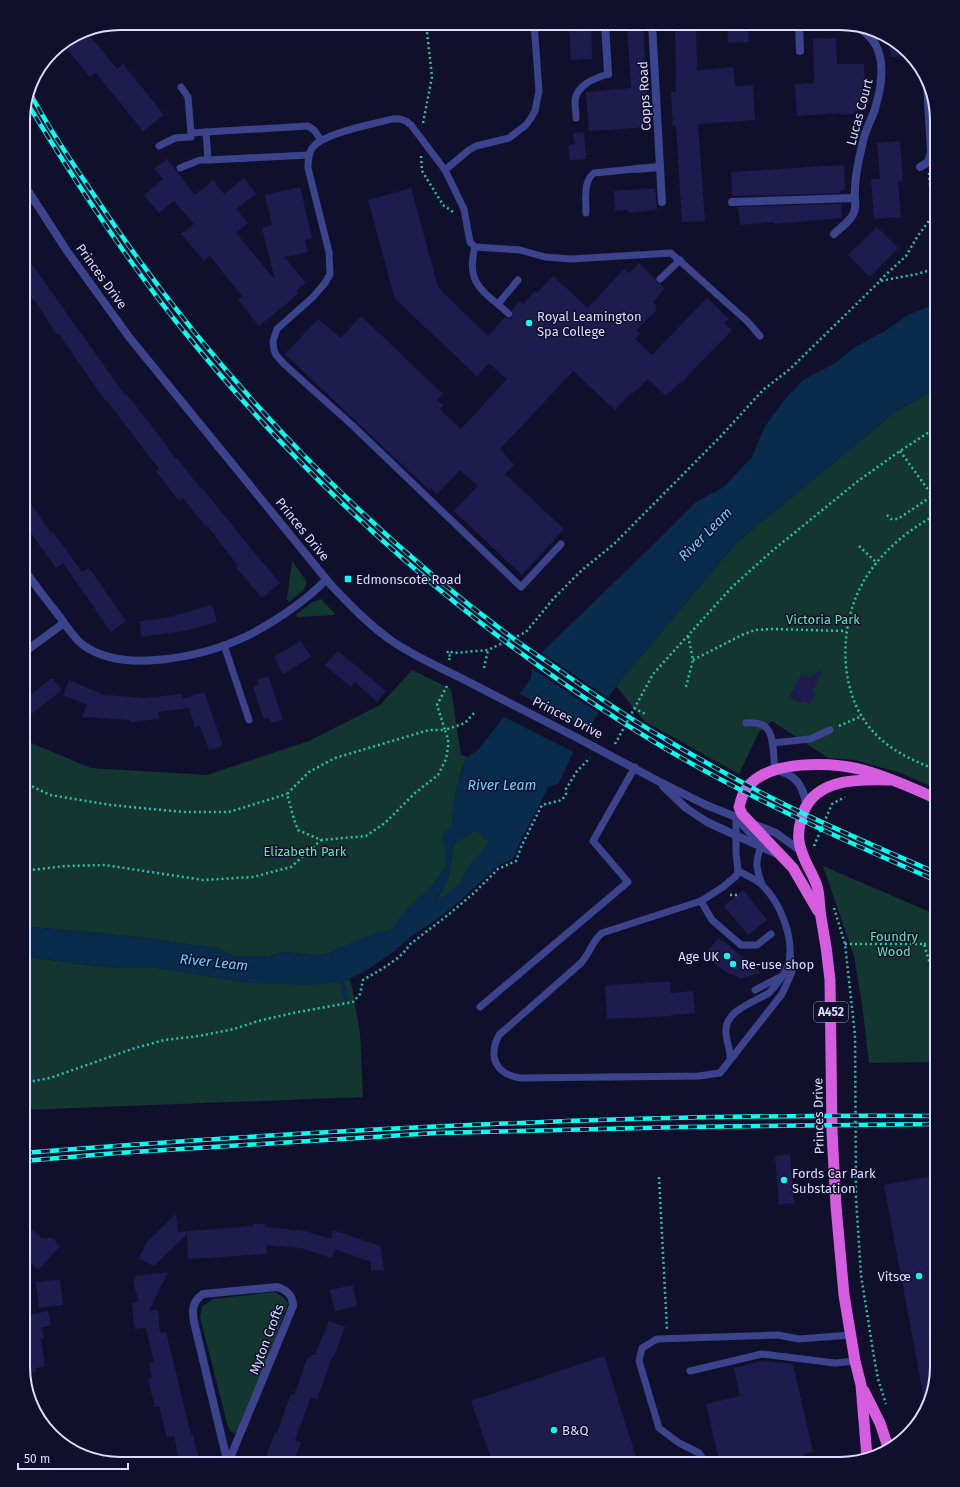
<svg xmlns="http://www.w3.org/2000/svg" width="960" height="1487" font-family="'Fira Sans',sans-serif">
  <rect width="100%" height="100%" fill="#11102c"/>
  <!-- green -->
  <g fill="#133630">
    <path d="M937,388V789L901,773L879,767L855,760L828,758L772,721L759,732L739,774L644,721L616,686L736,543L895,412Z"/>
    <path d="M292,561L307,582L303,591L289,602L287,599Z"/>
    <path d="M321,599L335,614L334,615L298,617L296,615L312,602Z"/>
    <path d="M412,670L451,689L461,755L467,757C457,779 453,802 452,827L442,835L445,849V868L431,887L409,907L396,925L390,931L338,948L329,954L317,956L305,954L284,952L270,956H233L220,949L138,937L23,926V736L31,743L91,768L207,775L309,741L380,705Z"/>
    <path d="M476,830L489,842L482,852L474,859L459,885L435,904L448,878L454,843Z"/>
    <path d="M823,866L937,915V1062L869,1063L862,1004L854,956Z"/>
    <path d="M23,956L79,964L121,968H158L249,983L342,982L349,979L352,987L360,1033L363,1097L23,1110Z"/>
    <path d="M275,1292L283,1297L288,1303L241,1431L234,1434L228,1427L200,1317L202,1306L213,1299Z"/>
  </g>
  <!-- water -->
  <path fill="#092b4c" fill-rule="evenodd" d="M937,303V388L895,412L736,543L616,686L573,753L558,784L548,787L546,792L520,842L514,858L496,867L461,900L437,919L412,936L393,952L364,972L342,982L309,985L249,983L158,968H121L79,964L23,956V926L138,937L220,949L233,956H270L284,952L305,954L318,956L329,954L338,948L381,931H390L409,907L431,887L445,868V849L441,835L452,827L453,805L458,783L467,757L478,750L500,722L531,678L532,666L545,649L649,549L696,502L724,487L752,457L765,426L786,398L803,380L834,364L855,347L885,331L908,315ZM476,830L489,842L482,852L474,859L459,885L435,903L448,878L454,843Z"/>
  <!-- pier -->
  <g fill="#11102c">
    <path d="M541,652L610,699L600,714L530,667Z"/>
    <path d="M518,693L590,730L575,753L502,716Z"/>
  </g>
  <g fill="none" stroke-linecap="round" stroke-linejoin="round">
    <!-- stream -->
    <path stroke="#092b4c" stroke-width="4.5" d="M340,976L346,999"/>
  </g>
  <!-- building -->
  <g fill="#1e1c4e">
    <path d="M569,23H591L592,59L571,60Z"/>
    <path d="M675,23H696L697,70L733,67L735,86L753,85L755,120L698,124L705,221L682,222L676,126H673L671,92H676Z"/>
    <path d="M727,23H748L749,42L728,43Z"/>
    <path d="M643,25L649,127L589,131L586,92L631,88L627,26Z"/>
    <path d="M83,30H85L117,69L123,64L164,115L143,131L96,73L90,77L63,44Z"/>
    <path d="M836,38L837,64H864L866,111H854L855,114L841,115V113L797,116L795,84L814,83L813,39Z"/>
    <path d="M889,38L894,39L909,56L891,57Z"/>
    <path d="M584,132L586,159L570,160L568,145L574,144L573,133Z"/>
    <path d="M900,141L903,181H898L901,217L874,219L871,179H880L877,143Z"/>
    <path d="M167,159L195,195L213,180L224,194L244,178L256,194L236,209L248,223L236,233L275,280L262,228L272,225L265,195L300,187L312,238L305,240L308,252L284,257L306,283L296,291L298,294L259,326L238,300L242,296L210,256L204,261L181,234L194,224L174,201L159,213L144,195L163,179L154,169Z"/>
    <path d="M844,165L845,190L840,191V193L732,196L731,172Z"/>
    <path d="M411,188L438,287L488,336L505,317L508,319L512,318L514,315L512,310L520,301L523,304L535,291L537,293L553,276L588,308L624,269L629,273L639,263L655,279L657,283L661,284L665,288L653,302L657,305L655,308L657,310L636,330L640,334L635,339L652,355L707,298L729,319L724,323L732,330L681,383L680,382L666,396L648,379L632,394L631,393L615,410L573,371L500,449L514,465L505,474L564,529L522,575L454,511L478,486L460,470L437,494L431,488L429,490L285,354L318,319L341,338L361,316L443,394L437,400L443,405L440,409L461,429L507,379L489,363L477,376L395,299L368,200Z"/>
    <path d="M655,188L657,210L628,213V210L615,211L614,191Z"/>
    <path d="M841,204L842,218L774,224V222L740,225L738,207Z"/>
    <path d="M877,227L898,248L870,277L848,255Z"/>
    <path d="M23,252L125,395L126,394L151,425L175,458L176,457L201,489L202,488L253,551L280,583L262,598L235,566L237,565L207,525L206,527L183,498L179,501L156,471L159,469L107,401L106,402L59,334L57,335L34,299L33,300L23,285Z"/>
    <path d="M23,493L51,533L53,532L82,572L89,568L126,621L111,632L63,563L56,568L32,534L30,535L23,525Z"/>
    <path d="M212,605L217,622L184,631L141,637L140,621L166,618Z"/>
    <path d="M301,641L311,657L283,674L274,657Z"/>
    <path d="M338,651L386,691L377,702L355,682L351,687L325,665Z"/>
    <path d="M823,668L813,691L816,692L810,704L804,701L802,704L789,697L802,674L809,678Z"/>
    <path d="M268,676L283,719L271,723L269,718L264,719L253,687L259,685L257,680Z"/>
    <path d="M52,678L62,690L23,720V701Z"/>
    <path d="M69,680L104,695L147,698L182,694L183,699L204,692L223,746L209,750L200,726L195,728L189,708L158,712L159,719L130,722V720L82,717L87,705L63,695Z"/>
    <path d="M743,890L767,920L748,935L724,906Z"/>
    <path d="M718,938L727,944L761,973L741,978L726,972L704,956Z"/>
    <path d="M670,982V993L693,991L695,1013L671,1015V1016L607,1019L605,985Z"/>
    <path d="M790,1154L794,1203L779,1205L775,1156Z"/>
    <path d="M937,1175V1367L926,1409L884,1185Z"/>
    <path d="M176,1214L178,1232L253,1226V1224H265V1227L305,1231L331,1239L333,1230L380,1246L384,1270L371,1271V1262L335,1249L332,1258L301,1248L266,1245L267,1254L188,1259L187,1234L154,1266L139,1258L147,1242Z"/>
    <path d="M23,1222L42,1238H52L60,1246L38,1270L23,1256Z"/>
    <path d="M168,1272L149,1311L158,1310L160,1333L166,1332L191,1435H193L200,1464H180L174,1436L167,1437L159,1406L155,1407L148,1379L152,1378L149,1363L154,1362L146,1328L134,1329L132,1303L139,1302L133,1282L136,1276Z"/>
    <path d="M60,1280L63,1305L39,1308L36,1282Z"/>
    <path d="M353,1285L357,1306L335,1311L330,1290Z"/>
    <path d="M48,1311L51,1325L42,1327L44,1338L41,1339L45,1367L36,1368V1372L25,1374L23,1367V1316Z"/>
    <path d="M329,1321L345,1327L333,1358L332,1357L317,1399L311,1397L295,1440L301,1442L294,1460L286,1457L283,1464H263L275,1433H277L291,1394L294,1395L308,1357L310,1358L312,1354L315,1355Z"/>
    <path d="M604,1356L637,1460L625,1464H493L471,1401Z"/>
    <path d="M762,1361L793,1364L813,1452L803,1454L804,1458L778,1464H720L706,1404L740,1396L734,1368Z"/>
  </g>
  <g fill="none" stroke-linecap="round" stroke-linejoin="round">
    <!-- path -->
    <g stroke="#2cc2a3" stroke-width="2.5" stroke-dasharray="2 3" stroke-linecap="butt">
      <path d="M423,123L432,77L426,23"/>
      <path d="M421,156L422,171L443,205L453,212"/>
      <path d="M935,169L936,173L929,174L931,195L937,229"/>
      <path d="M880,280L906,256L917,237L935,213"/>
      <path d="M900,451L937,502"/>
      <path d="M887,515L891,519H898L932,496"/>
      <path d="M859,546L877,563"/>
      <path d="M449,660L451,656L447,654L448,651L454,653L488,650L526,632L554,598L582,570L614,544L721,436L763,390L790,369L880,281L917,274L937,268"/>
      <path d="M693,660L742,635L755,630L772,629L846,631"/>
      <path d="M484,668L488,650"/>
      <path d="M447,686L437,705L445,730H429L335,758L309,772L287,794L294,819L298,830L321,840L366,836L385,823L415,793L438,775L446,759L448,747V739L445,730L465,723L475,712"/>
      <path d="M686,687L693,660L688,635"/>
      <path d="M634,708L647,715"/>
      <path d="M839,726L862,716"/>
      <path d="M615,744L653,674L732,587L772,551L858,481L900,451L937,427"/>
      <path d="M937,770C913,761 887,749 870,728C837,688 839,622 865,579C882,551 908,530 937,514"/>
      <path d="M23,782L50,795L111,805L183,812H229L287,794"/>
      <path d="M814,846L832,804L845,797"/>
      <path d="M23,871L65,866L105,865L203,880L253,877L291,867L321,840"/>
      <path d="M730,895H738"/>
      <path d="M834,908L845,944L855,1035L856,1198L861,1275L873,1351L878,1379L886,1404"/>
      <path d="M845,944H924L936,984L937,1002"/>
      <path d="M924,944L937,943"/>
      <path d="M23,1083L50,1078L135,1048L150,1044L164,1040L199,1036L234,1029L258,1021L293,1013L353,1002L360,994L363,980C375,973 403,958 409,945L448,915L475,892L498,869L516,861L521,847L542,805L562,800L566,794V789L577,771L590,758"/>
      <path d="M659,1177L667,1330"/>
    </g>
    <!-- service -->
    <g stroke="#3a438c" stroke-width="7">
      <path d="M181,87L188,97L191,133"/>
      <path d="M576,118C576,113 575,107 575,101C576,85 595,78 608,74"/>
      <path d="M159,146L175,138L191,137V133L206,132"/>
      <path d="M309,155L208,160L206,132L308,126L314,130L321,140"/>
      <path d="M180,168L200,160H208"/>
      <path d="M445,170L469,150L476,146L509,138L526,125L531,118L535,111L539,91L534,23"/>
      <path d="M586,213C586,200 583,181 594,173L635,169"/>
      <path d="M475,247C465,285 484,291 509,314"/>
      <path d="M660,279L680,260"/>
      <path d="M498,304L518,280"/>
      <path d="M561,544L521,587L352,425L284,364L276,355L274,350L273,341L277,329L313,297L325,283L330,274L329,252L308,168C308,161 308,153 313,147C324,133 374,124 392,119H400L406,121L411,125L445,170L464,209L470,242L475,247L520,250L545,257L571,259L671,253L748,322L760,336"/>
      <path d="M224,645L249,720"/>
      <path d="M746,723C778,719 772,749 775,770"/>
      <path d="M772,743L810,739L830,730"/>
      <path d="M736,818V853L738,871L736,876L723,887L701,901L602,933C592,941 590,953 581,963L499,1035C488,1056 495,1074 520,1078L699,1076L720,1073L782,994L792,972L790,954"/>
      <path d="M736,818L761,846C755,862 756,869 762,884"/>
      <path d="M701,901L712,920L741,945H757L771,934"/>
      <path d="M755,990L780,977"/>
      <path d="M480,1007L628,882L593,841L635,767"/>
      <path d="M730,1060C731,1050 726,1042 726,1032C724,1011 754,1002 769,993C776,986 787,971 789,962C794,937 780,902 762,885C756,879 746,875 738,871"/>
      <path d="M690,1371L762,1354L835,1363L855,1361"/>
      <path d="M706,1464L699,1453L679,1443L659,1428L639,1361L642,1348L657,1339L778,1335L799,1339L851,1335"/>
    </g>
    <!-- minor -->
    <g stroke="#3a438c" stroke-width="8">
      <path d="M605,23L608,74"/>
      <path d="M652,23L660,167"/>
      <path d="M799,23L800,51"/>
      <path d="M799,25C810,25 838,21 847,24C887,34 885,74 876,105C873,118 865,129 863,142C859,158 855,174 855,190C854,196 856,203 855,208C854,219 841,227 834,234"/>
      <path d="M920,167L928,162L931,153L927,83"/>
      <path d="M635,169L660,167L662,202"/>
      <path d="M732,202L855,198"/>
      <path d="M23,568C35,585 47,601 60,617C66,626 74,638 83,645C124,675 205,656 247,636C276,621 303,603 326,580"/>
      <path d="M23,653L64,623"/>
      <path d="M776,770C795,775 803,784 806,804"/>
      <path d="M228,1463L293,1306C293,1295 287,1290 277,1287L203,1294C192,1302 192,1310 194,1322L228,1464"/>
    </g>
    <!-- tertiary -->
    <g stroke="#3a438c" stroke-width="8">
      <path d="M23,183L67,251L129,337L331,585C350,605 369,625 392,641C412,655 435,665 457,676"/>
      <path d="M570,734L658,781L706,805L776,833L801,851"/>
      <path d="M663,786L686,808L707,822L779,855"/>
    </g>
    <!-- trunk -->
    <g stroke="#d65ce0" stroke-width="11">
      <path d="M818,911L793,868L742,814L739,807C741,801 742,793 747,788C768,759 832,762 863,770C888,777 913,788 937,799"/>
      <path d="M864,1391L880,1423L889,1450"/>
      <path d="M867,1457L861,1385L855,1361L844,1295L836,1206L832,1132L830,980C828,959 825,938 821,917C819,907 820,896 817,886C812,871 801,858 799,841C798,834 799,827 801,820C810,779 855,779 889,780"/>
    </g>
    <defs>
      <g id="rail">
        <path d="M29,91C48,127 71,161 94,195C204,362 352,520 514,639C532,652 551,664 569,677C600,698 630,719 662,737C695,757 730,776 764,794C820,823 879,848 937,873"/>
        <path d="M26,101C74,180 124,257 182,329C314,493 476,635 656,743C746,797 841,839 937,881"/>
        <path d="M23,1153C327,1129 632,1113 937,1116"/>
        <path d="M23,1161L117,1153L436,1133L682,1127L937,1124"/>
      </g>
    </defs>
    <!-- rail casing -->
    <use href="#rail" stroke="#07fff3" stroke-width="4.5"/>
    <!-- rail -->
    <use href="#rail" stroke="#11102c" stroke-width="3" stroke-dasharray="9" stroke-linecap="butt"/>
    <!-- tertiary-bridge -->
    <path stroke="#3a438c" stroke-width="8" d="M457,676L570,734"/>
  </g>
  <!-- markers -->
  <g fill="#07fff3" stroke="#11102c" stroke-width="1.5">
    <circle cx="529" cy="323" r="4"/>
    <rect x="344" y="575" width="8" height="8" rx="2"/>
    <circle cx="727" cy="956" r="4"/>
    <circle cx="733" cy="964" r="4"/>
    <circle cx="784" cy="1180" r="4"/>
    <circle cx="919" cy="1276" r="4"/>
    <circle cx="554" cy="1430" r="4"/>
  </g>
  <g text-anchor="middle" stroke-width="3" stroke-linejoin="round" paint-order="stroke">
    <!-- shield labels -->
    <rect fill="#11102c" stroke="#9e9fc0" stroke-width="1" x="814" y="1002" width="34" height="20" rx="3"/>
    <g font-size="12" font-weight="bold" fill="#dbdcff">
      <text x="831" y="1016">A452</text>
    </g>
    <!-- street labels -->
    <g font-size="13" fill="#dbdcff" stroke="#11102c">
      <text transform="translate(644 96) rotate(-93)" y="5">Copps Road</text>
      <text transform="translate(859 112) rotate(-75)" y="5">Lucas Court</text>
      <text transform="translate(102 276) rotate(54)" y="5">Princes Drive</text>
      <text transform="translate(303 529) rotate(51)" y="5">Princes Drive</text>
      <text transform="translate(568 717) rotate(27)" y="5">Princes Drive</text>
      <text transform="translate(818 1116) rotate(-91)" y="5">Princes Drive</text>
      <text transform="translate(266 1339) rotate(-69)" y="5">Myton Crofts</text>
    </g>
    <!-- poi labels -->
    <g font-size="13" fill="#dbdcff" stroke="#11102c" text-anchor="start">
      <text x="537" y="321">Royal Leamington<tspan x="537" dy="15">Spa College</tspan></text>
      <text x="356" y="584">Edmonscote Road</text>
      <text x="719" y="961" text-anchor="end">Age UK</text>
      <text x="741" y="969">Re-use shop</text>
      <text x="792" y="1178">Fords Car Park<tspan x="792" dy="15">Substation</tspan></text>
      <text x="911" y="1281" text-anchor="end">Vitsœ</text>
      <text x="562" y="1435">B&amp;Q</text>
    </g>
    <!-- park labels -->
    <g font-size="13" fill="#61e5b1" stroke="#11102c">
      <text x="823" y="624">Victoria Park</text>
      <text x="305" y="856">Elizabeth Park</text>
      <text x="894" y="941">Foundry<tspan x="894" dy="15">Wood</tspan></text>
    </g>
    <!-- water labels -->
    <g font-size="14" font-style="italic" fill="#69d0ff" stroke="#11102c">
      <text transform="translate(705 534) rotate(-45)" y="5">River Leam</text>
      <text x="502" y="790">River Leam</text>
      <text transform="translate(214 962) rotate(6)" y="5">River Leam</text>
    </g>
  </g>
  <!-- crop -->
  <path d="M0 0H960V1487H0ZM120 30H840A90 90 0 0 1 930 120V1367A90 90 0 0 1 840 1457H120A90 90 0 0 1 30 1367V120A90 90 0 0 1 120 30Z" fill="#11102c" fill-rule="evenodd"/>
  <path fill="none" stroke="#dbdcff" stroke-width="2" d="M120 30H840A90 90 0 0 1 930 120V1367A90 90 0 0 1 840 1457H120A90 90 0 0 1 30 1367V120A90 90 0 0 1 120 30Z"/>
  <!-- scale -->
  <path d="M18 1463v6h110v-6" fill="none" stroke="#dbdcff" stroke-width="2"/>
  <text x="24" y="1463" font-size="12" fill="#dbdcff" stroke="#11102c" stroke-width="3" paint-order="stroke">50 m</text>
</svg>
